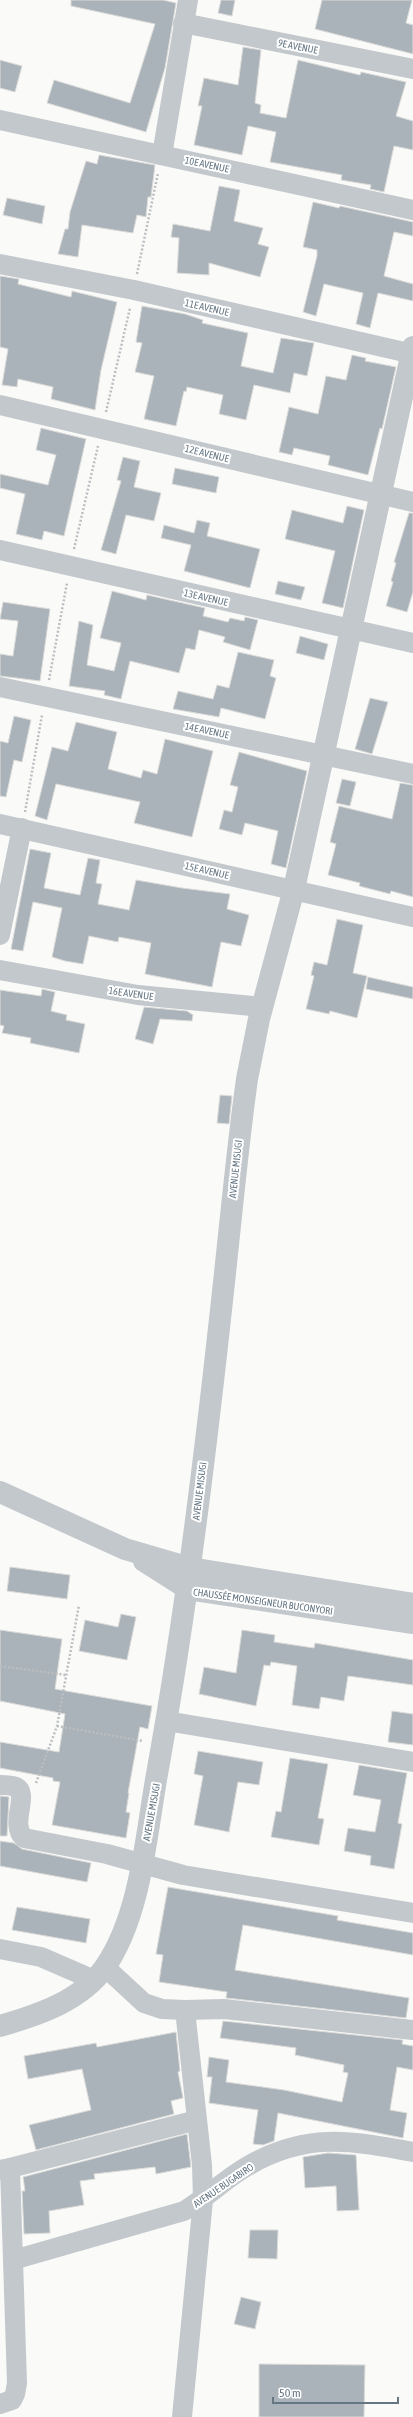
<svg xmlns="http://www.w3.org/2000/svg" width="413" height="2417" font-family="'Asap Condensed',sans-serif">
  <rect width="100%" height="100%" fill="#fafaf8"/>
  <!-- building -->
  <g fill="#aab3b9" stroke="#dcdcda">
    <path d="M71,0H163L176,3L165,68L146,132L47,103L54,80L130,103L155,24L71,6Z"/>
    <path d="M221,0H235L232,16L218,13Z"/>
    <path d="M322,0H412L406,23L413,25V54L315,29Z"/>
    <path d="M243,47L261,50L255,103L261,105L260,113L286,118L298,60L360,75L361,72L406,82L396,116L413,121V150L394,146L384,192L370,189L371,185L341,180L342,175L270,162L276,132L248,126L242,155L194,145L202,106H198L204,78L238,85Z"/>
    <path d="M0,60L22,66L15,92L0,88Z"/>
    <path d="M99,155L155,165L151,197H148L146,217L137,215L133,233L82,225L78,257L58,254L65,229H68L70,212L86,161L97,164Z"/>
    <path d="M219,186L240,190L234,221L263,228L258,244L269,247L260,277L209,263V275L177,273L179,238L171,237L173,224L210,231Z"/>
    <path d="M7,198L45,206L42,224L3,215Z"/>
    <path d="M313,202L339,208L340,206L413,222V236L394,232L384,276L413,284V301L378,293L370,328L356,324L363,293L324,284L316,316L303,312L317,256V250L303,247Z"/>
    <path d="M0,276L19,279L18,284L71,297L72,291L117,302L101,370L95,410L51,399L53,387L18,379L17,387L2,385L8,349L0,347Z"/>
    <path d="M142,306L185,314L203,320L202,323L248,333L241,366L273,373L281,338L314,343L307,376L294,373L290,393L254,385L246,420L219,414L223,395L187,387L186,392L184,391L176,426L144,419L154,376L135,372L142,343L136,342Z"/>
    <path d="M352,355L366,358L365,361L396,367L382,429L380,428L368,475L328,465L330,456L294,448L292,455L279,452L289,407L318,414L326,376L346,380Z"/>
    <path d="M41,428L86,439L64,536L44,531L42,540L16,534L25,494L0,488V474L48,485L56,455L36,450Z"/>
    <path d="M123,457L140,461L134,487L161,493L154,521L126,515L116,554L101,550L121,481L117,480Z"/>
    <path d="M175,468L219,477L216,493L172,484Z"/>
    <path d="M347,506L364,510L343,608L322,603L335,551L285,539L292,510L343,523Z"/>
    <path d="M409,513H413V592L407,612L386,606L393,582L391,581L396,563L394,562Z"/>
    <path d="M197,520L210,523L207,536L260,549L250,588L184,571L191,545L161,538L164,525L194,533Z"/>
    <path d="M278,581L305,587L301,600L275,594Z"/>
    <path d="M112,591L146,600L147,595L205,608L203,616L228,622L230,618L244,621L245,617L258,620L250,650L223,642L225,637L199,630L195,650L186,648L179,673L130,661L121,699L104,695L105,691L69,686L79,621L93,625L87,665L114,671L121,643L100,638Z"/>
    <path d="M3,602L50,609L40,681L0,676V654L13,656L18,621L0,619Z"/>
    <path d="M300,636L328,644L324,660L296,653Z"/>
    <path d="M238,652L274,660L270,676L276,678L265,719L221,708L219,717L173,709L178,691L213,699L217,685L229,688Z"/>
    <path d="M370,698L388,702L372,754L355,749Z"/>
    <path d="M14,716L31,720L22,762L14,760L6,797L0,796V741L8,743Z"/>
    <path d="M76,722L117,732L108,769L141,778L143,770L157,774L165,739L213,751L192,837L134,823L140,802L56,784L47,820L35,816L52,747L68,751Z"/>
    <path d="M239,752L307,771L286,868L271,864L278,831L245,823L242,835L219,829L224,810L232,812L238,787L230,785Z"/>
    <path d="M342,779L356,782L350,806L336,803Z"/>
    <path d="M400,783L413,785V897L391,891L390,894L359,886L360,883L328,875L336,844L330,842L339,806L392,819Z"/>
    <path d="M30,849L51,853L44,888L80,895L88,858L100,860L96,883L102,884L98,904L129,910L136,880L182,888L230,894L227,909L249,915L241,946L221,942L212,987L145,974L151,943L119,937L118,942L89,936L83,964L65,961L52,957L62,908L33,902L23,951L11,949Z"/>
    <path d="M337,919L363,925L353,973L367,976L357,1018L330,1011L329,1014L306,1009L314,976L311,975L314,962L327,965Z"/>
    <path d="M368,977L413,987V999L366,989Z"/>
    <path d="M42,989L55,992L51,1011L67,1015L66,1020L85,1024L79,1053L30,1043L31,1038L2,1033L4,1026L0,1025V990L41,996Z"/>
    <path d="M144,1007L187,1011L193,1015L192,1021L160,1019L153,1044L135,1039Z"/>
    <path d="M220,1095L232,1096L229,1124L217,1123Z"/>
    <path d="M10,1567L70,1575L67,1599L7,1591Z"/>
    <path d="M121,1614L136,1617L127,1660L79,1651L85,1620L118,1627Z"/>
    <path d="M0,1630L62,1639L55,1689L152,1706L148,1729L140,1727L128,1793H129L126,1812L130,1813L126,1838L52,1825L60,1782L53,1781V1778L0,1768V1742L59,1752L65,1714L0,1701Z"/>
    <path d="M242,1630L275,1635L274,1642L314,1648L315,1643L413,1660V1685L348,1676L344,1701L321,1697L319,1709L292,1705L297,1666L271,1662L270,1666L264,1665L256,1706L199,1694L204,1667L236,1673Z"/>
    <path d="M392,1711L413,1714V1745L388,1742Z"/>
    <path d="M198,1751L263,1762L259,1785L238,1782L229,1832L194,1825L203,1776L194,1774Z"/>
    <path d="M290,1758L328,1764L318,1818L324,1819L319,1845L271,1837L276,1811L281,1812Z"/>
    <path d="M359,1765L407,1773L398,1823L402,1824L394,1869L370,1865L371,1856L344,1851L348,1828L375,1832L381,1800L353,1795Z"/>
    <path d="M0,1796L9,1797L7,1836H0Z"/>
    <path d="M0,1841L14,1843L22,1849L91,1863L87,1882L0,1866Z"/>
    <path d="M168,1887L338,1916L337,1920L413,1933V1955L243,1925L235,1970L409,1998L406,2018L226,1998L227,1992L159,1982L163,1955L156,1954Z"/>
    <path d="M17,1907L90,1919L86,1943L12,1930Z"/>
    <path d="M223,2021L403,2040L402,2044L413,2046V2070L397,2067L390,2110L407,2113L403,2138L278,2113L274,2141L263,2145L253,2144L258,2110L209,2103L212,2077H207L209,2057L229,2060L226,2082L284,2090L342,2102L348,2073L343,2072L344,2065L295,2055L296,2048L220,2038Z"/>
    <path d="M176,2032L180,2071L178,2072L183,2098L171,2101L174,2114L36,2150L29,2125L91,2110L82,2069L28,2079L24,2056L96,2043L97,2047Z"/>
    <path d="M187,2134L191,2167L156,2174L155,2167L94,2174L95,2179L80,2181L84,2205L49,2211L50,2233L24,2234L22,2191H25L23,2177Z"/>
    <path d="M328,2153L356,2155L359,2210L337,2211L336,2186L305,2188L303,2157Z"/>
    <path d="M250,2230H278L277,2259L248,2258Z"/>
    <path d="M241,2297L261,2302L255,2329L234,2324Z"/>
    <path d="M259,2364L365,2365L364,2417H259Z"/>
  </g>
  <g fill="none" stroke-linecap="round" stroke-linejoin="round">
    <!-- path -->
    <g stroke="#bbbfc2" stroke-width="2.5" stroke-dasharray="2 2" stroke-linecap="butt">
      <path d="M137,274L158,173"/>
      <path d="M106,412L130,308"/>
      <path d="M74,549L98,446"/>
      <path d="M49,680L67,583"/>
      <path d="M25,812L42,715"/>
      <path d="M0,1666L66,1675"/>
      <path d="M57,1726L143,1741"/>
      <path d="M36,1783L57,1726L79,1605"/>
    </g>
    <!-- minor -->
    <g stroke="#c3c8cc" stroke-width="20">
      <path d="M183,23L413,69"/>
      <path d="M0,120L413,210"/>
      <path d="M162,155L188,0"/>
      <path d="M0,264L134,290L413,354"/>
      <path d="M0,405L413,502"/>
      <path d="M0,550L413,643"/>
      <path d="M0,687L413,774"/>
      <path d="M0,824L413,917"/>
      <path d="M0,935L22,828"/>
      <path d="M0,970L138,995L262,1007"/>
      <path d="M166,1721L413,1762"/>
      <path d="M0,1785C5,1785 11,1785 16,1787C30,1794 9,1824 24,1838L107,1854L183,1875L413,1913"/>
      <path d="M0,1949L41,1957L94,1980"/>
      <path d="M105,1967L144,2003L162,2009L185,2010L202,2165L203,2200L182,2417"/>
      <path d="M185,2010L224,2009L413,2030"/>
      <path d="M10,2168L197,2120"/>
      <path d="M0,2170L10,2168L17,2383L15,2394L12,2400L0,2404"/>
      <path d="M13,2260L184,2211C206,2198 224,2180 246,2167C305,2132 349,2140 413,2152"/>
    </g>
    <!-- tertiary -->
    <g stroke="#c3c8cc" stroke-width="22">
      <path d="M0,1492L125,1549L190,1568L413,1604"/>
      <path d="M144,1561L188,1589L413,1623"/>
      <path d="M0,2026C38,2015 81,2001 105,1967C141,1915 146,1835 157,1774C187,1608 207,1441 225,1273C232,1208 238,1143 247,1079L259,1019L294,889L413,347"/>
    </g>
  </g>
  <g text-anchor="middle" stroke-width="4" stroke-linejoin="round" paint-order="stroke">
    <!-- street labels -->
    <g font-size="10" fill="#657683" stroke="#fff">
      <text transform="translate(298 46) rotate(11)" y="4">9E AVENUE</text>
      <text transform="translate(207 164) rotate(12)" y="4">10E AVENUE</text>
      <text transform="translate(207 307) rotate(13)" y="4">11E AVENUE</text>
      <text transform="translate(207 453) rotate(14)" y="4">12E AVENUE</text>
      <text transform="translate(206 597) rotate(13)" y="4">13E AVENUE</text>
      <text transform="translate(207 730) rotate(12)" y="4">14E AVENUE</text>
      <text transform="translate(207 870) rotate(13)" y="4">15E AVENUE</text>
      <text transform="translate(131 993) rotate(8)" y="4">16E AVENUE</text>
      <text transform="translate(235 1169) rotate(-84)" y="4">AVENUE MISUGI</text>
      <text transform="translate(199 1491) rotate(-83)" y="4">AVENUE MISUGI</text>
      <text transform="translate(263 1601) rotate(8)" y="4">CHAUSSÉE MONSEIGNEUR BUCONYORI</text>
      <text transform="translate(151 1812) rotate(-80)" y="4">AVENUE MISUGI</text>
      <text transform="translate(223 2185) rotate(-34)" y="4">AVENUE BUGABIRO</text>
    </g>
  </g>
  <!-- scale -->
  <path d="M273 2397v6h125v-6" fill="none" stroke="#657683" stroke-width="2"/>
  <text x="279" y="2397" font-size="12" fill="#657683" stroke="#ffffff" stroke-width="3" paint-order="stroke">50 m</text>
</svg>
